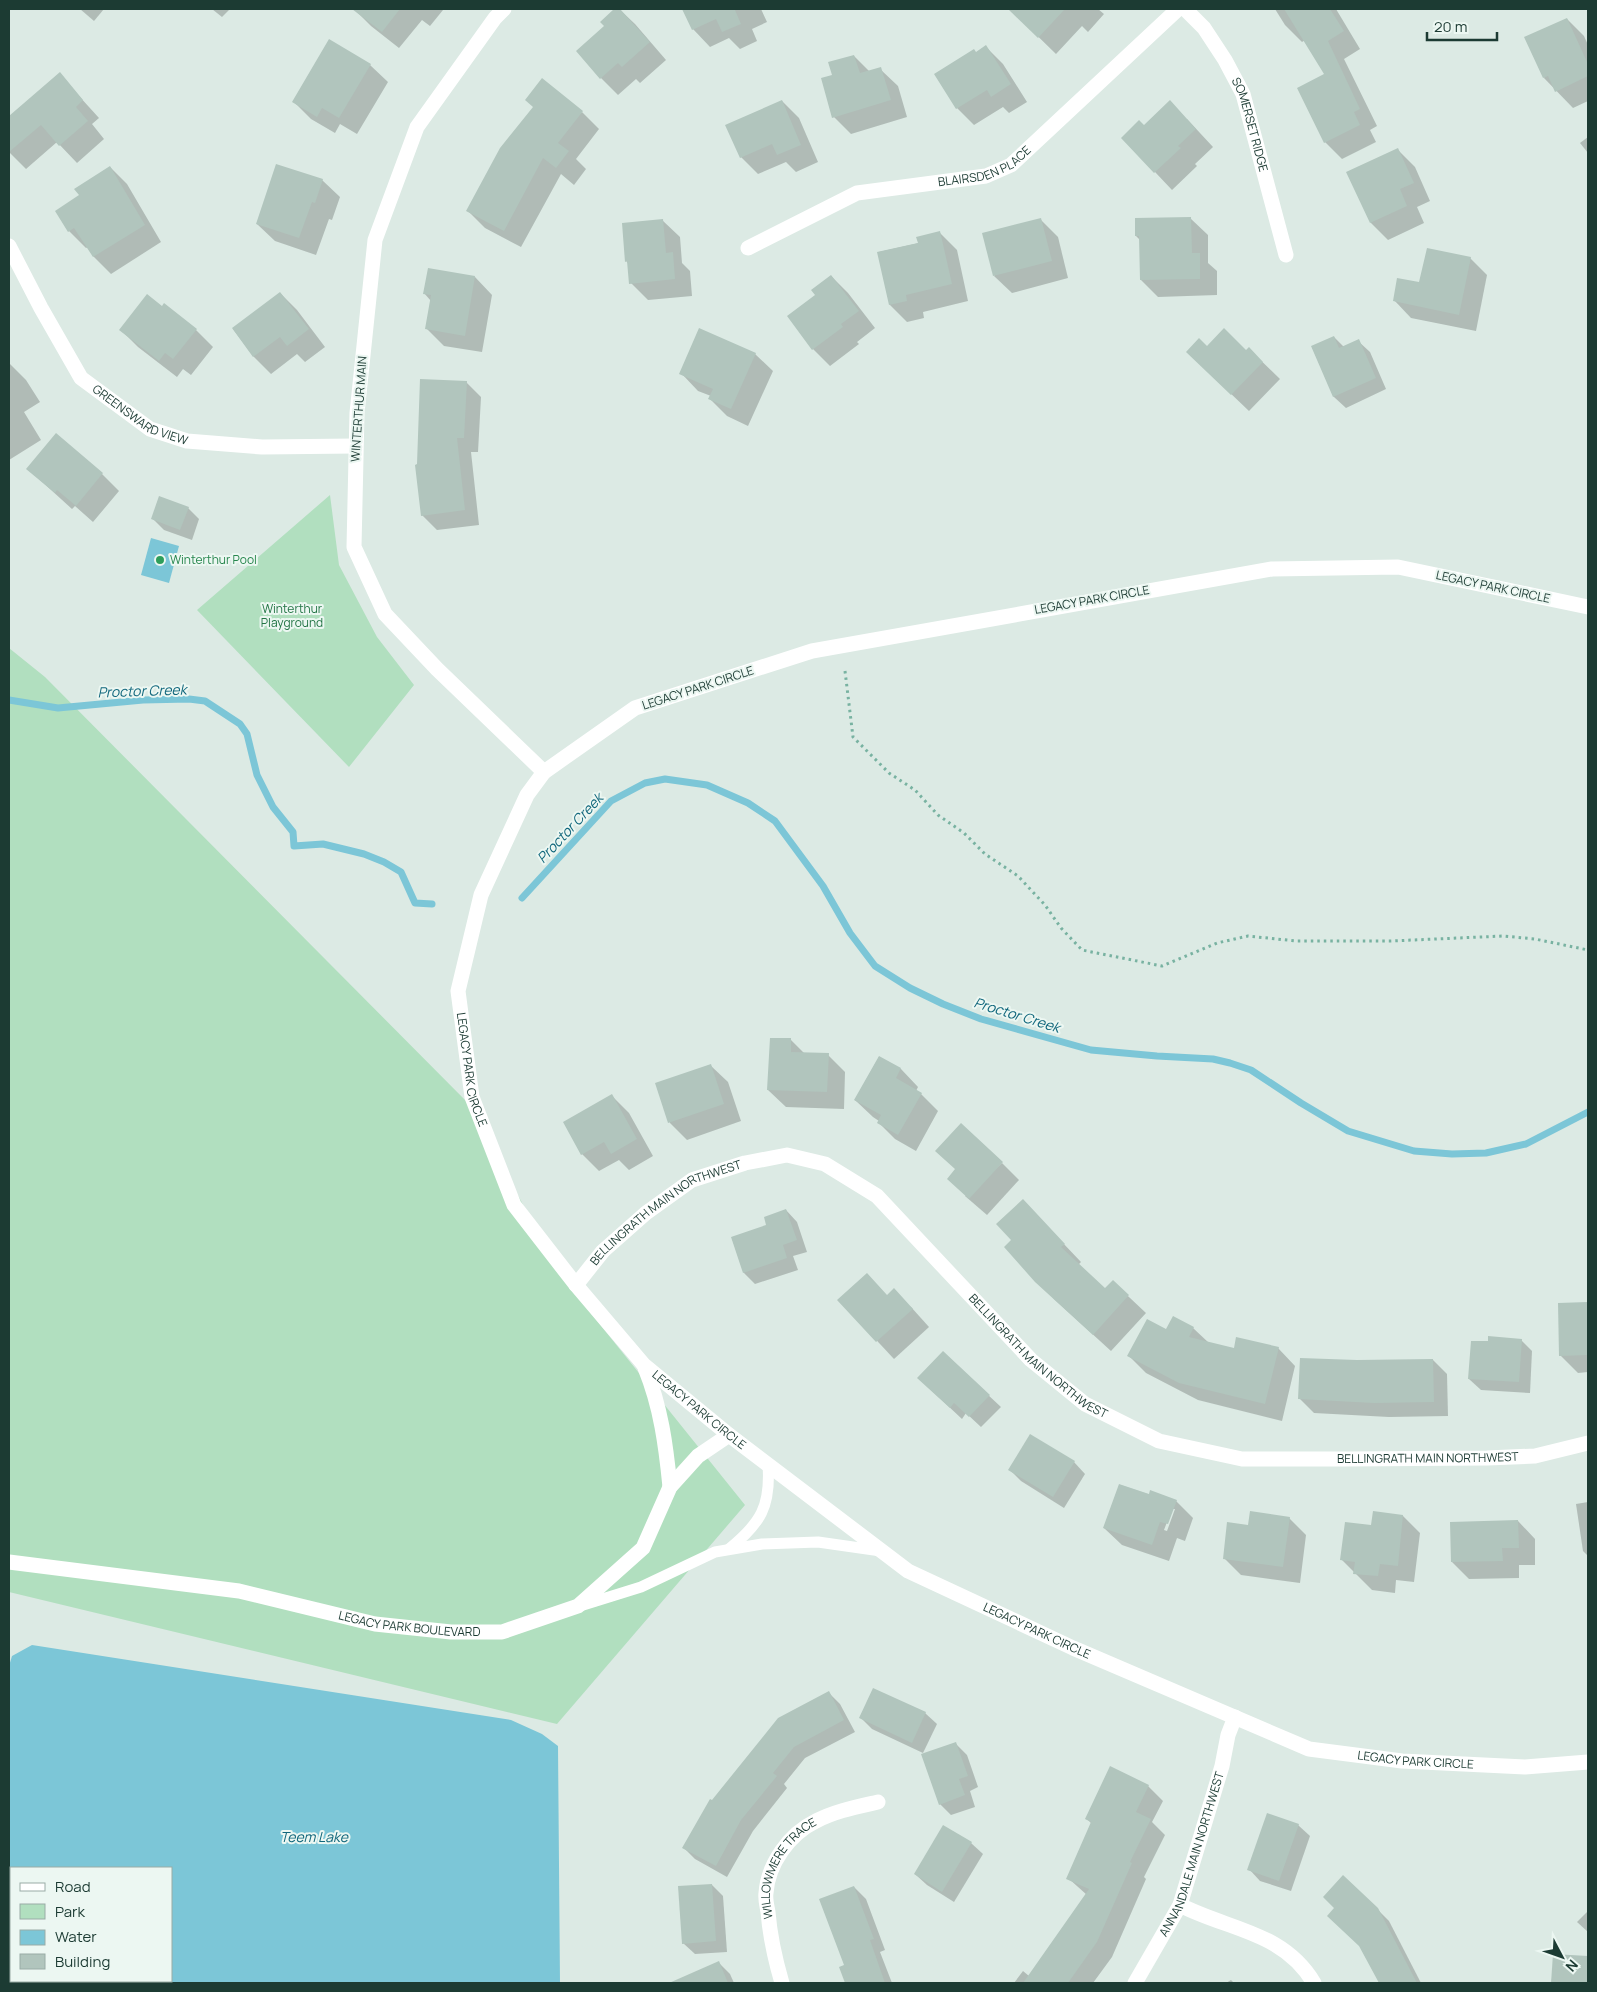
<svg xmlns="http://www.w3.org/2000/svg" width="1597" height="1992" font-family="Manrope,sans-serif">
  <rect width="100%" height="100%" fill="#dceae4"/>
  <!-- green -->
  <g fill="#b1dfbf">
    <path d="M330,495L339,565L377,637L414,685L349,767L197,610Z"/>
    <path d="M9,648L45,677L470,1105L561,1276L745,1505L557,1724L9,1592Z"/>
  </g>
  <!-- water -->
  <g fill="#7cc6d7">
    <path d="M151,538L179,546L169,583L141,575Z"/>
    <path d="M32,1645L511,1720L542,1734L558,1746L560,1983H37L35,1981H171V1868H11V1953L9,1950V1666L12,1656Z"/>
  </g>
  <!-- shadow -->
  <g fill="#0003" fill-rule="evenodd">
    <path d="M80,9H104L94,21Z"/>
    <path d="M212,9H230L222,17Z"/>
    <path d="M354,9H442L443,10L430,26L422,20L399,48L371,26Z"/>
    <path d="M616,9H619L635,24L666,60L640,83L636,79L618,95L601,78L606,26L602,22Z"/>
    <path d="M684,9H761L767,22L752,29L757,41L740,49L729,38L710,47L693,29Z"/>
    <path d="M1012,9H1098L1104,14L1088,32L1082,26L1056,54L1011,10Z"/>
    <path d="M1275,9H1336L1360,49L1344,59L1377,126L1370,130L1376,142L1342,159L1325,142L1326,75L1305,40L1302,42L1285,25Z"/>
    <path d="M1567,19L1584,36L1588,45V101L1573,108L1544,78Z"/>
    <path d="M986,47L1003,64L1027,102L1009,113L1003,107L974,125L957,108L976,53Z"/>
    <path d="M854,56L870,72L880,69L898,86L907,117L851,134L834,117V76Z"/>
    <path d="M370,65L388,82L357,134L340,124L335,133L311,119L294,102Z"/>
    <path d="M59,74L99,118L92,124L104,139L77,163L57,142L26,169L9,152V118Z"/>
    <path d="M782,101L799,118L818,162L796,172L786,162L758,174L741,157Z"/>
    <path d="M582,112L599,129L576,159L586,169L574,185L561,174L521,247L485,228L468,211Z"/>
    <path d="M1187,119L1213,147L1195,164L1197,166L1172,190L1123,138L1144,127Z"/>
    <path d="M1588,137V153L1580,143Z"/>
    <path d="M1398,150L1415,167L1430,201L1417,207L1424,223L1388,240L1371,223L1348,172Z"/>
    <path d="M110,167L127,184L161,242L111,274L94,257L88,247L86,248L69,231L80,196Z"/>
    <path d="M322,180L340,197L332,220L329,219L316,255L275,241L257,224Z"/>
    <path d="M1190,218L1208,235V263L1217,271V295L1158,297L1141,280L1140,240L1136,236Z"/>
    <path d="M662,220L680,237L682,263L690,271L692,296L648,300L631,283L629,264L626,261Z"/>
    <path d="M1041,220L1058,237L1068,278L1012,293L994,276Z"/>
    <path d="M940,233L957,250L968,301L923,312L924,318L907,322L890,305L879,252L919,243Z"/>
    <path d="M1470,258L1487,275L1476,331L1411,318L1394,300L1420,284Z"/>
    <path d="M831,276L848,293L875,328L857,342L859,344L830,366L813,349L816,296Z"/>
    <path d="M475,277L492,295L482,352L444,346L426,328L431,301L424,293Z"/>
    <path d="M280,293L297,310L325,347L305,362L297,354L271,374L254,357L233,329Z"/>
    <path d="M162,308L196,330L213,347L191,375L183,369L177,377L138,347L121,330Z"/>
    <path d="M1334,337L1344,347L1358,341L1370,352L1386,389L1346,408L1334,397L1312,347Z"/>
    <path d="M1207,347L1246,352L1249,349L1280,379L1249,411L1205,369Z"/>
    <path d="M755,354L773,371L748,426L727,416L710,399L711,396L698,391L681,373Z"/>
    <path d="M9,363L26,380L40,402L24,412L41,440L9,460Z"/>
    <path d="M466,382L481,397L478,452H471L479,525L437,530L422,515Z"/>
    <path d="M28,469L102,474L119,491L93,522L75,506L72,509Z"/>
    <path d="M188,508L199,519L192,540L164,530L153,519Z"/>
    <path d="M791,1040L805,1054L828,1055L845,1072L844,1109L786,1107L768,1090Z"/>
    <path d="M879,1057L901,1069L918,1087L916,1091L921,1094L938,1111L916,1151L895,1139L878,1122L879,1121L873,1117L855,1100Z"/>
    <path d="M710,1065L728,1082L741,1121L687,1140L670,1123L656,1084Z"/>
    <path d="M612,1096L629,1113L653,1156L629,1170L619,1160L599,1171L582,1154Z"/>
    <path d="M1002,1163L1019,1180L987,1215L965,1196Z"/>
    <path d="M1023,1201L1081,1262L1078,1265L1105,1290L1113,1282L1146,1313L1111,1351L1054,1299L1013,1240Z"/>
    <path d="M786,1210L797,1222L807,1252L793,1256L798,1270L755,1284L744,1273L732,1238L768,1226Z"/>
    <path d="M888,1296L911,1307L929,1327L894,1359L839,1300Z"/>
    <path d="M1588,1304V1372L1578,1373L1560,1355L1559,1305Z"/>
    <path d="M1193,1328L1209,1343L1234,1349L1278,1348L1295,1366L1282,1421L1198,1400L1146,1373L1129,1356L1166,1330Z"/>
    <path d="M1521,1340L1532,1351L1530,1393L1481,1390L1469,1379Z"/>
    <path d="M943,1353L1001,1407L981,1427L966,1413L962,1419L930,1389Z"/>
    <path d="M1433,1360L1447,1374L1448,1416L1389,1417L1314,1413L1300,1399L1357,1362Z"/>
    <path d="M1074,1462L1085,1474L1064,1508L1021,1481L1010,1470Z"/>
    <path d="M1150,1496L1176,1501L1193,1518L1185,1541L1177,1538L1169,1561L1122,1545L1104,1528ZM1172,1509H1175L1167,1531L1164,1530Z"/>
    <path d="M1588,1502V1556L1583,1551L1576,1504Z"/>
    <path d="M1403,1516L1420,1533L1414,1582L1396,1580L1395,1593L1372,1590L1342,1560L1372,1526Z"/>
    <path d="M1289,1518L1306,1535L1300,1583L1241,1575L1224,1558L1249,1526Z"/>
    <path d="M1518,1521L1535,1539V1565H1519V1578L1469,1579L1452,1562Z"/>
    <path d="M829,1693L840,1704L855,1732L805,1758L784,1784L787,1788L753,1831L727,1877L695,1859L684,1848L713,1802Z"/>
    <path d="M925,1713L937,1724L923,1753L872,1729L861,1718Z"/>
    <path d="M956,1744L967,1755L978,1787L970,1791L975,1807L951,1815L940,1804Z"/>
    <path d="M1148,1786L1163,1801L1152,1822L1165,1835L1144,1877L1146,1879L1112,1957L1093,1983H1014L1023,1971L1029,1976L1087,1895L1068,1878L1092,1824L1086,1818Z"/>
    <path d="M1298,1825L1310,1836L1291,1891L1260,1881L1249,1869Z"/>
    <path d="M944,1827L971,1843L983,1854L954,1902L927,1885L915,1874Z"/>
    <path d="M712,1885L723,1896L727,1952L695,1954L683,1943Z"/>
    <path d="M854,1887L866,1899L885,1950L880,1952L892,1983H847L841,1967L845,1966Z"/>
    <path d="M1377,1909L1389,1921L1421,1983H1380L1361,1946Z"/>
    <path d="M1588,1911V1932L1577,1922Z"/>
    <path d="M1554,1956L1588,1958V1983H1553Z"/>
    <path d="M719,1963L730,1974L734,1983H694L690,1975Z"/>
    <path d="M1231,1980L1234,1983H1226Z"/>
  </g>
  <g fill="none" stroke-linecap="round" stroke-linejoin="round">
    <!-- stream -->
    <g stroke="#7cc6d7" stroke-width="7">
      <path d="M9,700L58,708L143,700L189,699L205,701L240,724L247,734L257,775L273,807L293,832L294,846L323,844L364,854L384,862L401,872L415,903L432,904"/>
      <path d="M522,898L611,801L645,783L665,779L707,785L748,803L775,821L823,886L850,933L875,966L910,988L943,1004L981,1019L1091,1050L1157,1056L1213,1059L1230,1063L1251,1070L1301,1103L1348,1131L1414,1151L1452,1154L1486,1153L1526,1144L1588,1112"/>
    </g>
  </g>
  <!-- building -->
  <g fill="#b1c5bd">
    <path d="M352,9H400L382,32Z"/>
    <path d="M614,9H620L650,42L622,67L618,63L600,79L576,51L604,26L600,22Z"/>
    <path d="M682,9H737L735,10L741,24L722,32L716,19L692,30Z"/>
    <path d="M1008,9H1065L1038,38Z"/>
    <path d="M1284,9H1330L1344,31L1328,41L1360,109L1354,112L1360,125L1324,143L1297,88L1324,74Z"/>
    <path d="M1567,18L1588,64V76L1555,92L1548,76L1543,78L1524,37Z"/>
    <path d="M329,39L371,64L339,118L322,108L317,117L292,102Z"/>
    <path d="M986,45L1011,84L991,97L987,90L956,109L934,74L974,49L976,52Z"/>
    <path d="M854,55L860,73L881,67L891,100L832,118L821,78L832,75L828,62Z"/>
    <path d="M60,72L83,100L76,107L88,121L59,146L41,125L9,152V116Z"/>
    <path d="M542,78L583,111L558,143L569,151L556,168L543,158L504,231L466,211L500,148L533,107L525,100Z"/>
    <path d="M782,100L801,145L777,155L772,144L740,158L725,125Z"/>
    <path d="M1170,100L1196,129L1178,146L1181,148L1154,173L1121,138L1139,120L1144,125Z"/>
    <path d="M1398,148L1414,183L1400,189L1407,206L1370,223L1346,172Z"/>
    <path d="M276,164L323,179L315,203L312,202L299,238L256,224Z"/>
    <path d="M110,166L145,225L93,257L74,228L68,232L55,211L79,195L74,189Z"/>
    <path d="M1191,217L1192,253H1200V279L1140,280L1139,236H1135V218Z"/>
    <path d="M1041,218L1052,261L993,276L982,233Z"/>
    <path d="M663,219L666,253L673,252L675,279L629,284L627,261L625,262L622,223Z"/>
    <path d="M940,231L952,284L906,295L907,301L889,305L877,252L918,243L916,237Z"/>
    <path d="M1427,248L1471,257L1459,315L1393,301L1397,278L1419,282Z"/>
    <path d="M428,268L475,276L465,336L425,329L431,295L423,294Z"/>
    <path d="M831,275L859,311L841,324L843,327L812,350L787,316L815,295L811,290Z"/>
    <path d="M280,292L309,329L287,346L280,337L253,357L232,328Z"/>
    <path d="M147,294L162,306L164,303L197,329L173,359L165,353L159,361L119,330Z"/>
    <path d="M699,328L756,353L731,409L708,399L713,389L679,374Z"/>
    <path d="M1224,328L1246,350L1249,347L1263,362L1231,395L1186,352L1199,338L1207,346Z"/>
    <path d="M1334,336L1339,348L1359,339L1376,378L1333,397L1311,346Z"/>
    <path d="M420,379L467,381L464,438H457L465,510L421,516L415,465L417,464Z"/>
    <path d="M56,433L103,473L76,506L57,490L55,493L26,469Z"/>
    <path d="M159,496L189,507L180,530L151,519Z"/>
    <path d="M770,1038H791V1052L829,1053L827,1092L767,1090Z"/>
    <path d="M879,1056L901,1068L896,1078L922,1093L898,1135L877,1123L881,1115L854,1100Z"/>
    <path d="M711,1064L724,1104L668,1123L655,1083Z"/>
    <path d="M612,1094L637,1139L611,1154L604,1142L581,1155L563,1122Z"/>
    <path d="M961,1123L1003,1162L969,1199L947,1179L955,1169L935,1151Z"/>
    <path d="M1023,1199L1065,1244L1061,1247L1105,1288L1113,1280L1129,1295L1093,1335L1035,1282L1004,1247L1011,1240L996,1224Z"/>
    <path d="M786,1209L797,1240L783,1245L787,1258L743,1273L731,1237L766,1225L764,1217Z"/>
    <path d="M867,1273L887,1295L894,1288L913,1309L876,1342L837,1300Z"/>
    <path d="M1588,1302V1355L1559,1356L1558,1303Z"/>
    <path d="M1173,1316L1194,1327L1189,1337L1234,1348L1236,1337L1279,1347L1265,1404L1179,1383L1127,1356L1147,1319L1166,1329Z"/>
    <path d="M1488,1336L1522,1339L1519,1382L1468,1379L1471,1341H1488Z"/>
    <path d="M943,1351L990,1395L969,1417L954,1403L950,1408L917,1378Z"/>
    <path d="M1300,1358L1357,1360L1433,1359L1434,1402L1374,1403L1298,1399Z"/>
    <path d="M1030,1434L1075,1461L1053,1497L1008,1470Z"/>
    <path d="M1119,1484L1149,1494L1150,1490L1177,1500L1168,1524L1160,1522L1152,1545L1103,1528Z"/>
    <path d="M1250,1511L1290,1517L1283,1567L1223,1559L1227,1522L1248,1525Z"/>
    <path d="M1373,1511L1403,1515L1398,1566L1380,1564L1378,1576L1353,1574L1355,1562L1340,1560L1345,1522L1371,1525Z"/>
    <path d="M1518,1520L1519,1548H1502L1503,1561L1451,1562L1450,1522Z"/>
    <path d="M873,1688L926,1712L912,1743L859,1718Z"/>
    <path d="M829,1691L844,1720L794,1747L773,1773L777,1776L741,1820L716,1866L682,1848L710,1799L712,1800L778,1718Z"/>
    <path d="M956,1742L968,1776L959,1779L965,1795L939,1805L921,1754Z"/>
    <path d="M1110,1766L1149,1785L1136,1812L1151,1819L1130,1862L1132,1863L1097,1942L1068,1983H1023L1089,1889L1066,1879L1091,1822L1085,1819Z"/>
    <path d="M1267,1813L1299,1824L1279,1881L1247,1870Z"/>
    <path d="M943,1825L972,1842L942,1892L914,1874Z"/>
    <path d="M1343,1875L1378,1908L1417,1983H1379L1359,1946L1327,1916L1334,1908L1323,1897Z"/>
    <path d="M712,1884L716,1941L682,1944L678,1886Z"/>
    <path d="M854,1886L874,1939L870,1940L885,1983H845L839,1967L844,1965L819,1899Z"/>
    <path d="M1553,1954L1588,1956V1983H1551Z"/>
    <path d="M719,1961L728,1983H669Z"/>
  </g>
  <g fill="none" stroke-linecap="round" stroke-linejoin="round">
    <!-- path -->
    <path stroke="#78b2a1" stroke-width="3" stroke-dasharray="2.5 4" stroke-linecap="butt" d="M845,671L853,737L889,773L915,790L938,815L964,833L985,854L1018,876L1045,905L1061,928L1082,950L1162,966L1217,943L1248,936L1296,941H1391L1503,936L1535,939L1588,950"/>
    <!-- service -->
    <g stroke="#fff" stroke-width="11">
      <path d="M729,1549C761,1523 771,1506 768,1464"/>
      <path d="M580,1606L641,1587L715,1552L762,1544L818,1542L881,1551"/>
    </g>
    <!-- minor -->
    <g stroke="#fff" stroke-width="15">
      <path d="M504,9L495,18L417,127L375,240L357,413L354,547L385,614L437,669L544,772"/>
      <path id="s1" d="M1185,9L1204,28L1225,60L1243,94L1286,255"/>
      <path id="s2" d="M9,246L41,308L81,378L150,429L187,441L262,447L355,446"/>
      <path id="s3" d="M748,248L857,193L986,176L1011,165L1178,9"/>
      <path id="s4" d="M1588,607L1398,567L1272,569L812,651L635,708L544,772L527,795L481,895L458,991L472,1097L514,1205L576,1285L644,1365L729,1435L908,1571L1073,1648L1309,1749L1402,1761L1525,1767L1588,1762"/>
      <path id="s5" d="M576,1285L603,1251L646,1213L692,1180L745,1163L787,1155L825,1164L877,1196L1031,1360L1085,1404L1159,1441L1242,1459H1345L1487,1458L1535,1456L1588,1443"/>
      <path d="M645,1368C661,1407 666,1446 670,1487"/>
      <path id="s6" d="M9,1562L239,1591L375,1624L451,1632H502L578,1606L643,1548L670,1487L698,1456L729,1435"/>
      <path d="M1180,1905C1228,1930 1283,1931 1314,1983"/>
      <path id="s7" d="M782,1983C775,1959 770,1937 768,1912C767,1906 765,1899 766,1893C768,1864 789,1834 816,1821C835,1811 856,1807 878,1802"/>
      <path id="s8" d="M1135,1983L1180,1905L1222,1766L1228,1735L1235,1717"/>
    </g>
  </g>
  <!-- markers -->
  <circle fill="#2e9e5b" stroke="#ecf7f2" stroke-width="2" cx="160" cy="560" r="5"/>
  <g text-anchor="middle" stroke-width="4" stroke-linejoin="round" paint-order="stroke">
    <!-- street labels -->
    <g font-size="12" fill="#1c3b33" stroke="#ecf7f2">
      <text dy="4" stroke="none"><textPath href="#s1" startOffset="135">SOMERSET RIDGE</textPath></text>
      <text dy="4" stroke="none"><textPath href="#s3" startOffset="254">BLAIRSDEN PLACE</textPath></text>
      <text transform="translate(359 409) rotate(-86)" y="4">WINTERTHUR MAIN</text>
      <text dy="4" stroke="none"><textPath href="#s2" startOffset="221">GREENSWARD VIEW</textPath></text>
      <text transform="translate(1493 587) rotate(12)" y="4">LEGACY PARK CIRCLE</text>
      <text transform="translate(1092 600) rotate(-10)" y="4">LEGACY PARK CIRCLE</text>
      <text transform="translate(698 688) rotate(-18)" y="4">LEGACY PARK CIRCLE</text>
      <text dy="4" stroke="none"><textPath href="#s4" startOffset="1402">LEGACY PARK CIRCLE</textPath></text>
      <text dy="4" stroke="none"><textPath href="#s5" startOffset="118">BELLINGRATH MAIN NORTHWEST</textPath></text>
      <text dy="4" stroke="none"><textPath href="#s5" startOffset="584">BELLINGRATH MAIN NORTHWEST</textPath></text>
      <text dy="4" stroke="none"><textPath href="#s4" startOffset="1822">LEGACY PARK CIRCLE</textPath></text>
      <text dy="4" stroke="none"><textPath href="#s5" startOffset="1004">BELLINGRATH MAIN NORTHWEST</textPath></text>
      <text dy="4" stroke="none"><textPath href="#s6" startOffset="406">LEGACY PARK BOULEVARD</textPath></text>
      <text dy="4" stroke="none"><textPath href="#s4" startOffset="2228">LEGACY PARK CIRCLE</textPath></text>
      <text dy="4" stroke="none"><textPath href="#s4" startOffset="2632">LEGACY PARK CIRCLE</textPath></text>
      <text dy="4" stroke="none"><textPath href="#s8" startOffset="142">ANNANDALE MAIN NORTHWEST</textPath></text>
      <text dy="4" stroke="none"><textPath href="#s7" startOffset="124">WILLOWMERE TRACE</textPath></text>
    </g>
    <!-- leisure labels -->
    <g font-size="12" fill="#27864d" stroke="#ecf7f2" text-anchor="start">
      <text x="170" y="564">Winterthur Pool</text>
    </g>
    <!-- park labels -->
    <g font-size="12" fill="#237545" stroke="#ecf7f2">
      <text x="292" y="613">Winterthur<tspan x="292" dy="14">Playground</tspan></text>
    </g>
    <!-- water labels -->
    <g font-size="14" font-style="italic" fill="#11677c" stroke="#ecf7f2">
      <text transform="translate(142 691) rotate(-2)" y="5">Proctor Creek</text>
      <text transform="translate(570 828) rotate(-47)" y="5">Proctor Creek</text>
      <text transform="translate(1017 1015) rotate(17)" y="5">Proctor Creek</text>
      <text x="314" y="1842">Teem Lake</text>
    </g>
  </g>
  <!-- border -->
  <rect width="1597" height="1992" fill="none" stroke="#1c3b33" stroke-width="20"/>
  <!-- legend -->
  <rect x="10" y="1867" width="162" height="115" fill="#ecf7f2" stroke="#99aca6"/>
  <rect x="20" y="1883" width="25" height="8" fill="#ffffff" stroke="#99aca6"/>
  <text x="55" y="1892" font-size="15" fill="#1c3b33">Road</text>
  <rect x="20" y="1904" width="25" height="15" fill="#b1dfbf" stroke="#99aca6"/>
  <text x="55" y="1917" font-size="15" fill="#1c3b33">Park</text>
  <rect x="20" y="1930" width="25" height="15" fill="#7cc6d7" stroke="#99aca6"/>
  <text x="55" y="1942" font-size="15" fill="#1c3b33">Water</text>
  <rect x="20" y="1954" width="25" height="15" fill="#b1c5bd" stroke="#99aca6"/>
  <text x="55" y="1967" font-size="15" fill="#1c3b33">Building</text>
  <!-- north arrow -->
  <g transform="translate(1562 1957) rotate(131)" stroke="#ecf7f2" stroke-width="4" paint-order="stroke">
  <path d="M0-4L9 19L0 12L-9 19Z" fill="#1c3b33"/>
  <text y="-8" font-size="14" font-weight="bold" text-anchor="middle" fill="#1c3b33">N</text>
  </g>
  <!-- scale -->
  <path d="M1427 32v8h70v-8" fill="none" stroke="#1c3b33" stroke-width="2.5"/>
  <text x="1434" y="32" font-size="15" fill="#1c3b33" stroke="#ecf7f2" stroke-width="4" paint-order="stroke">20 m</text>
</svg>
